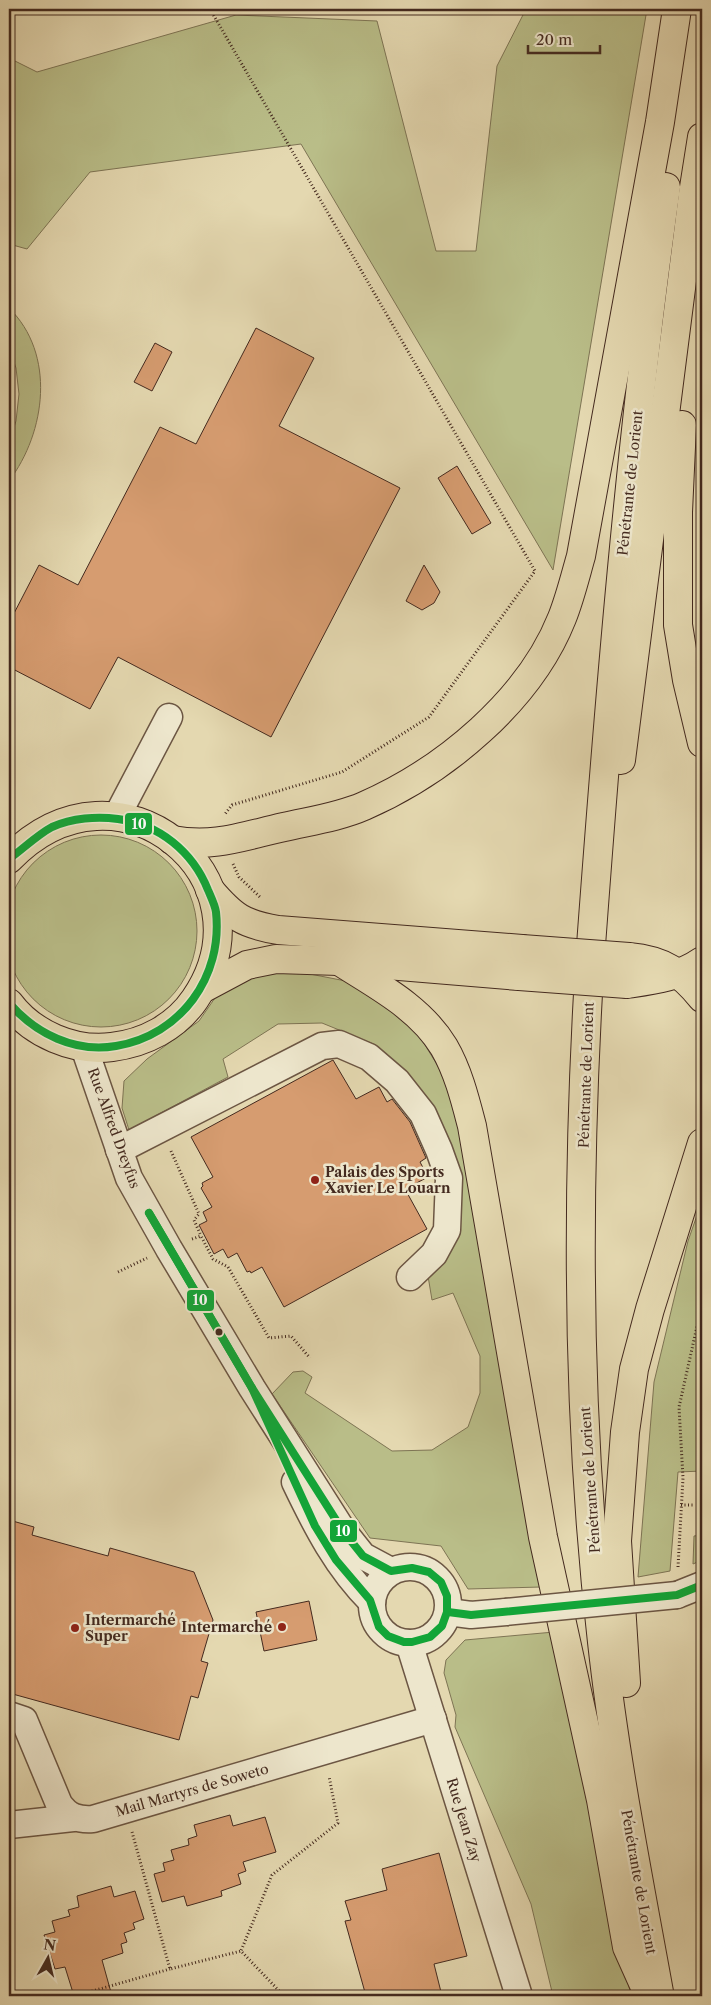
<svg xmlns="http://www.w3.org/2000/svg" width="711" height="2005" font-family="'Libre Caslon Text',serif">
  <rect width="100%" height="100%" fill="#e4d8b0"/>
  <filter id="stains"><feTurbulence type="fractalNoise" baseFrequency=".004" numOctaves="4"/><feColorMatrix values="0 0 0 0 .2 0 0 0 0 .09 0 0 0 0 .02 0 0 0 .5 -.17"/></filter>
  <radialGradient id="worn" r=".72"><stop offset=".6" stop-color="#630" stop-opacity="0"/><stop offset="1" stop-color="#630" stop-opacity=".3"/></radialGradient>
  <!-- green -->
  <g fill="#b9bd88" stroke="#7e7454">
    <path d="M526,9H647L553,570L301,144L90,172L27,249L9,244V58L37,72L236,15L377,21L436,251H476L497,66Z"/>
    <path d="M9,308C56,354 46,432 9,481V443L16,421L19,394L16,368L9,348Z"/>
    <circle cx="101" cy="931" r="96"/>
    <path d="M279,968L351,982L412,1024L449,1084L467,1164L541,1587L468,1589L441,1546L370,1538L272,1394L293,1372L303,1371L312,1377L305,1393L392,1451L432,1450L468,1427L480,1393V1356L453,1293L432,1300L428,1276L448,1243L426,1100L376,1045L322,1023L278,1024L223,1059L228,1077L129,1130L122,1108L124,1081L147,1059L199,1021L217,995L241,976Z"/>
    <path d="M702,1201V1471L678,1472L670,1571L638,1577L654,1382L688,1241Z"/>
    <path d="M702,1535V1560L693,1564L694,1536Z"/>
    <path d="M554,1632L593,1809L631,1996H553L531,1904L455,1727L456,1715L444,1673L446,1660L465,1640Z"/>
  </g>
  <!-- building -->
  <g fill="#d69c70" stroke="#442a1f">
    <path d="M256,328L314,358L279,426L400,488L271,737L118,657L90,709L9,667V623L39,565L78,585L160,427L196,444Z"/>
    <path d="M155,343L172,352L152,391L134,382Z"/>
    <path d="M457,466L491,523L472,534L438,478Z"/>
    <path d="M424,565L440,592L434,603L422,610L406,601Z"/>
    <path d="M333,1060L356,1099L379,1087L387,1102L392,1099L410,1122L426,1158L420,1162L428,1177L405,1189L427,1229L284,1307L262,1267L251,1273L250,1271L247,1272L237,1253L228,1258L223,1249L214,1254L199,1225L207,1221L203,1212L212,1207L201,1188L203,1186L202,1183L213,1177L191,1137Z"/>
    <path d="M9,1520L34,1527L32,1535L108,1556L110,1548L194,1572L213,1620L201,1661L208,1663L198,1698L191,1696L179,1740L9,1693Z"/>
    <path d="M309,1601L317,1640L264,1651L256,1612Z"/>
    <path d="M230,1815L233,1826L265,1817L276,1852L243,1862L246,1871L238,1874L241,1884L221,1891L222,1896L187,1906L184,1896L162,1902L154,1874L165,1871L163,1863L174,1860L171,1850L189,1845L188,1839L197,1836L194,1825Z"/>
    <path d="M439,1853L467,1956L434,1964L442,1996H366L345,1921L351,1920L345,1901L387,1890L382,1869Z"/>
    <path d="M111,1886L114,1897L135,1891L144,1919L133,1923L135,1929L124,1933L127,1942L121,1944L123,1953L102,1960L112,1996H74L65,1967L55,1969L44,1935L55,1932L52,1921L70,1916L68,1910L79,1907L77,1896Z"/>
  </g>
  <g fill="none" stroke-linecap="round" stroke-linejoin="round">
    <defs>
      <g id="minor">
        <path d="M117,816L169,717"/>
        <path d="M84,1047L129,1178L169,1249L252,1388L343,1531L363,1556L391,1571"/>
        <path d="M119,1150L322,1046L339,1044L369,1057L397,1081L423,1114L439,1150L449,1178L447,1230L434,1254L410,1277"/>
        <path d="M295,1482C316,1526 337,1567 372,1602"/>
        <circle cx="410" cy="1605" r="38"/>
        <path d="M677,1595L702,1585"/>
        <path d="M448,1612L471,1615L506,1612"/>
        <path d="M409,1643L519,1996"/>
        <path d="M9,1715L24,1720L59,1804C68,1817 78,1820 93,1819L433,1719"/>
        <path d="M9,1825L73,1818"/>
      </g>
      <g id="major">
        <path d="M9,859C119,745 277,879 195,999C176,1027 145,1043 112,1047C74,1052 32,1034 9,1003"/>
        <path d="M210,890C233,917 243,924 278,930L522,949"/>
        <path d="M629,957C663,960 681,972 702,998"/>
        <path d="M590,959C576,1186 576,1416 602,1642C615,1760 638,1876 659,1992"/>
        <path d="M339,961C376,985 420,1007 444,1047C458,1071 465,1099 472,1126L543,1537L601,1800L627,1947L649,1996"/>
        <path d="M626,1683L617,1541L625,1432L634,1369L650,1309L702,1143"/>
      </g>
      <g id="highway">
        <path d="M682,425L678,512V625L687,680L702,743"/>
        <path d="M621,760L693,194L702,137"/>
        <path d="M172,840C214,848 243,836 284,827C310,821 339,817 364,806C444,771 529,701 562,618C570,598 575,577 581,556L660,122L677,9"/>
        <path d="M590,959C609,701 630,443 666,187"/>
        <path d="M627,984C654,980 679,977 702,961"/>
        <path d="M202,989L247,965L276,959L339,961L519,976"/>
      </g>
    </defs>
    <!-- minor casing -->
    <use href="#minor" stroke="#6c5643" stroke-width="29"/>
    <!-- major casing -->
    <use href="#major" stroke="#442a1f" stroke-width="30"/>
    <!-- highway casing -->
    <use href="#highway" stroke="#442a1f" stroke-width="30"/>
    <!-- path -->
    <g stroke="#442a1f" stroke-width="3" stroke-dasharray="1 2.5" stroke-linecap="butt">
      <path d="M210,9L535,571L429,717L342,772L232,805L225,814"/>
      <path d="M233,864L239,877L261,898"/>
      <path d="M171,1151L199,1214L194,1220L201,1236"/>
      <path d="M192,1239L201,1236L213,1259L228,1267L269,1338L291,1336L310,1358"/>
      <path d="M118,1272L147,1258"/>
      <path d="M681,1505H695"/>
      <path d="M678,1567L683,1478L679,1407L702,1304"/>
      <path d="M132,1832L170,1969L241,1951"/>
      <path d="M75,1996L170,1969"/>
      <path d="M284,1996L241,1951L272,1875L338,1823L329,1776"/>
    </g>
    <!-- minor -->
    <use href="#minor" stroke="#ede6cc" stroke-width="26"/>
    <!-- major -->
    <use href="#major" stroke="#e4d8b0" stroke-width="28"/>
    <!-- highway -->
    <use href="#highway" stroke="#e4d8b0" stroke-width="28"/>
    <defs>
      <path id="minor-bridge" d="M506,1612L677,1595"/>
      <path id="major-bridge" d="M522,949L629,957"/>
      <path id="highway-bridge" d="M519,976L627,984"/>
    </defs>
    <!-- minor-bridge casing -->
    <use href="#minor-bridge" stroke="#6c5643" stroke-width="29" stroke-linecap="butt"/>
    <!-- major-bridge casing -->
    <use href="#major-bridge" stroke="#442a1f" stroke-width="30" stroke-linecap="butt"/>
    <!-- highway-bridge casing -->
    <use href="#highway-bridge" stroke="#442a1f" stroke-width="30" stroke-linecap="butt"/>
    <!-- minor-bridge -->
    <use href="#minor-bridge" stroke="#ede6cc" stroke-width="26"/>
    <!-- major-bridge -->
    <use href="#major-bridge" stroke="#e4d8b0" stroke-width="28"/>
    <!-- highway-bridge -->
    <use href="#highway-bridge" stroke="#e4d8b0" stroke-width="28"/>
    <defs>
      <g id="bus-1">
        <path d="M9,859C23,849 37,835 52,827C72,818 97,816 118,819C159,824 193,852 208,890C211,897 215,905 216,912C223,977 181,1035 116,1046C75,1053 36,1034 9,1003"/>
        <path d="M149,1213L252,1388"/>
        <path d="M149,1213L252,1388"/>
        <path d="M252,1388L343,1531L363,1556L391,1571L412,1568L429,1572L441,1582L447,1596V1612L442,1626L430,1637L412,1642H404L388,1636L379,1627L370,1600L336,1560L315,1526Z"/>
        <path d="M448,1612L471,1615L677,1595L702,1585"/>
      </g>
    </defs>
    <!-- bus-1 casing -->
    <use href="#bus-1" stroke="#ede6cc" stroke-width="11"/>
    <!-- bus-1 -->
    <use href="#bus-1" stroke="#13a538" stroke-width="8"/>
  </g>
  <!-- markers -->
  <g fill="#8f2418" stroke="#ede6cc" stroke-width="2">
    <circle cx="315" cy="1180" r="5"/>
    <circle cx="282" cy="1627" r="5"/>
    <circle cx="75" cy="1628" r="5"/>
  </g>
  <circle fill="#442a1f" stroke="#ede6cc" stroke-width="2" cx="219" cy="1332" r="4.5"/>
  <g text-anchor="middle" stroke-width="5" stroke-linejoin="round" paint-order="stroke">
    <!-- street labels -->
    <g font-size="14" fill="#442a1f" stroke="#ede6cc">
      <text transform="translate(630 483) rotate(-84)" y="5">Pénétrante de Lorient</text>
      <text transform="translate(586 1075) rotate(-88)" y="5">Pénétrante de Lorient</text>
      <text transform="translate(114 1128) rotate(70)" y="5">Rue Alfred Dreyfus</text>
      <text transform="translate(590 1480) rotate(-94)" y="5">Pénétrante de Lorient</text>
      <text transform="translate(192 1790) rotate(-16)" y="5">Mail Martyrs de Soweto</text>
      <text transform="translate(464 1820) rotate(73)" y="5">Rue Jean Zay</text>
      <text transform="translate(639 1882) rotate(80)" y="5">Pénétrante de Lorient</text>
    </g>
    <!-- poi labels -->
    <g font-size="14" font-weight="bold" fill="#442a1f" stroke="#ede6cc" text-anchor="start">
      <text x="325" y="1177">Palais des Sports<tspan x="325" dy="16">Xavier Le Louarn</tspan></text>
      <text x="85" y="1625">Intermarché<tspan x="85" dy="16">Super</tspan></text>
      <text x="272" y="1632" text-anchor="end">Intermarché</text>
    </g>
  </g>
  <g stroke="#ede6cc" stroke-width="2">
    <rect x="124" y="812" width="29" height="24" rx="5" fill="#13a538"/>
    <rect x="186" y="1289" width="29" height="23" rx="5" fill="#13a538"/>
    <rect x="329" y="1519" width="29" height="24" rx="5" fill="#13a538"/>
  </g>
  <g font-size="14" text-anchor="middle" font-weight="bold" fill="#fff">
    <text x="139" y="829">10</text>
    <text x="200" y="1305">10</text>
    <text x="343" y="1536">10</text>
  </g>
  <!-- margin -->
  <rect width="711" height="2005" fill="none" stroke="#e4d8b0" stroke-width="30"/>
  <rect x="10" y="10" width="691" height="1985" fill="none" stroke="#442a1f" stroke-width="2.5"/>
  <rect x="15" y="15" width="681" height="1975" fill="none" stroke="#442a1f"/>
  <!-- north arrow -->
  <g transform="translate(48 1958) rotate(8)" stroke="#ede6cc" stroke-width="4" paint-order="stroke">
  <path d="M0-4L9 19L0 12L-9 19Z" fill="#442a1f"/>
  <text y="-8" font-size="14" font-weight="bold" text-anchor="middle" fill="#442a1f">N</text>
  </g>
  <!-- scale -->
  <path d="M528 45v8h72v-8" fill="none" stroke="#442a1f" stroke-width="2.5"/>
  <text x="536" y="45" font-size="15" fill="#442a1f" stroke="#ede6cc" stroke-width="4" paint-order="stroke">20 m</text>
  <rect width="100%" height="100%" filter="url(#stains)"/>
  <rect width="100%" height="100%" fill="url(#worn)"/>
</svg>
